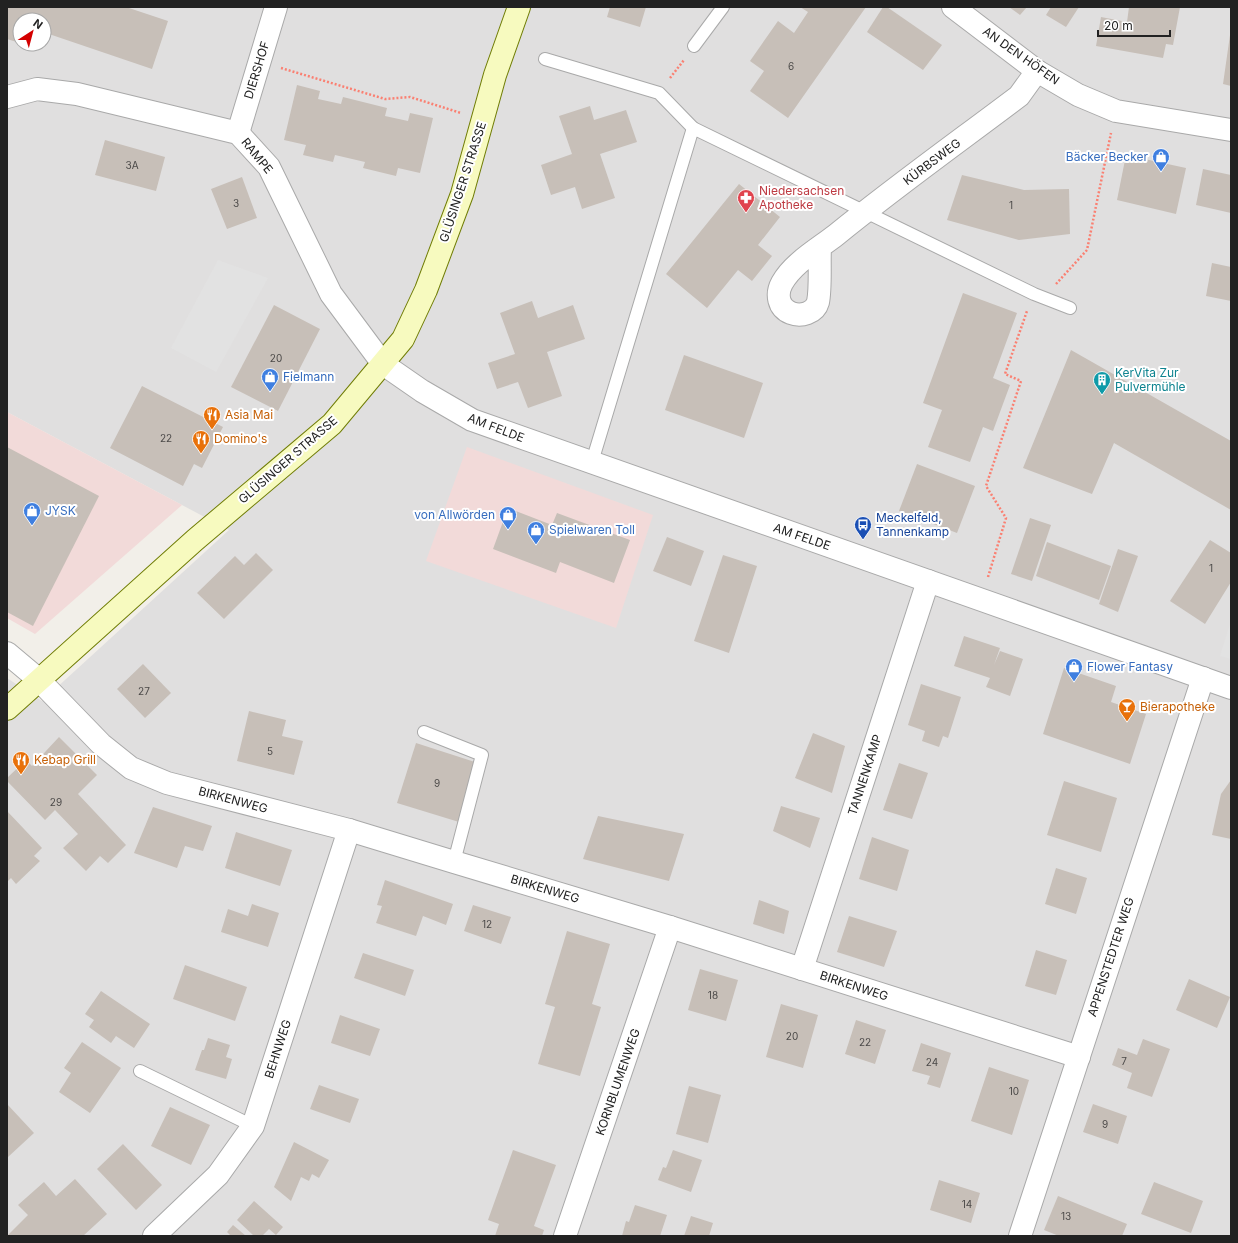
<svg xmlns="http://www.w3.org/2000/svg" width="1238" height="1243" font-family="Inter,sans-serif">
  <rect width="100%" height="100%" fill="#f2efe9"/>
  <!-- residential -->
  <path fill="#e0dfdf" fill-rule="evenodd" d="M7,7H1231V1236H7V678L42,701L229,530L7,412ZM20,20H44V44H20Z"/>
  <!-- commercial -->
  <g fill="#f2dad9">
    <path d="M7,412L182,505L35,634L7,618Z"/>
    <path d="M467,447L653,515L616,628L426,561Z"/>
  </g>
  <!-- parking -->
  <g fill="#e2e2e2">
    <path d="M218,260L268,278L216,372L171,348Z"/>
    <path d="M1231,621V659L1220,656Z"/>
  </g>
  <!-- building -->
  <g fill="#c7bfb8">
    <path d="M7,7H126L168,21L152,69L46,33L44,38V20H20V43L7,39Z"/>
    <path d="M610,7H646L640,27L607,17Z"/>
    <path d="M800,7H866L788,118L750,91L764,71L750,61L778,21L794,33L808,12Z"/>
    <path d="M883,7H887L942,45L923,70L867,32Z"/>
    <path d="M1009,7H1027L1020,15Z"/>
    <path d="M1051,7H1079L1066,27L1046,15Z"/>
    <path d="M1129,7H1180L1173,45L1166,44L1163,58L1096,46L1101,17L1127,22Z"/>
    <path d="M1230,35H1231V86L1223,84Z"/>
    <path d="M23,44H42L40,50Z"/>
    <path d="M297,85L320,91L318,99L341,104L343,97L387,108L385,116L408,121L410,113L433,118L420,173L398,168L396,176L363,168L365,162L335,155L333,162L303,155L306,145L284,140Z"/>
    <path d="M590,106L594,120L626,110L637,142L600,154L615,198L582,209L575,187L551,195L541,165L572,154L559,116Z"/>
    <path d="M105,140L165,157L156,191L95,175Z"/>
    <path d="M1126,155L1186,168L1176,214L1117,200Z"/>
    <path d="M1203,169L1231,175V213L1196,205Z"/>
    <path d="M962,175L1024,190L1069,189L1070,234L1019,240L947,220Z"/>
    <path d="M242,177L257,218L227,229L211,189Z"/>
    <path d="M739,184L780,217L758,245L772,256L752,281L738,270L707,308L666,274Z"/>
    <path d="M1212,263L1231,267V301L1206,296Z"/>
    <path d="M963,293L1017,313L993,378L1010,385L993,431L983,427L970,462L928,447L942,410L923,403Z"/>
    <path d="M532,301L538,318L573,305L585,339L547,352L562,396L528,408L518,382L497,389L488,363L515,354L500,313Z"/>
    <path d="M274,305L320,329L278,411L231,387Z"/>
    <path d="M1071,350L1231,441V510L1114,443L1092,494L1023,468Z"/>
    <path d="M684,355L763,383L744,438L665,410Z"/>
    <path d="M142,386L223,427L202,468L194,464L183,486L110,448Z"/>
    <path d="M7,447L99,496L33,626L7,612Z"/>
    <path d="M917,464L975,486L957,533L899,511Z"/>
    <path d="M508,508L552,525L557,513L630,540L614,583L560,562L556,573L493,549Z"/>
    <path d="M1030,518L1051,525L1032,581L1011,574Z"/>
    <path d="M667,537L704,551L691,586L653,571Z"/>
    <path d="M1210,540L1231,553V582L1205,624L1170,601Z"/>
    <path d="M1047,542L1111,566L1099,600L1036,576Z"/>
    <path d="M1118,549L1138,556L1118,612L1099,604Z"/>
    <path d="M256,553L273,570L224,619L197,593L235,556L244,565Z"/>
    <path d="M723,555L757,566L729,653L694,641Z"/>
    <path d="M964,636L1000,648L994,665L1000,651L1023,659L1010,696L986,687L990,678L954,666Z"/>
    <path d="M143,664L171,693L145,718L117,689Z"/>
    <path d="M1064,668L1116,686L1111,702L1146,714L1130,764L1043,734Z"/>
    <path d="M921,684L961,697L948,738L943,736L939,747L922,741L925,731L908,725Z"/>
    <path d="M249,711L286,720L282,736L303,741L294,775L237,761Z"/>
    <path d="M813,733L845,746L832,793L795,778Z"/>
    <path d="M59,737L97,775L78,794L126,845L108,863L100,856L86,871L63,848L78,834L55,810L45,820L7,781V778L26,760L32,766Z"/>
    <path d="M416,743L478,763L459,822L397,803Z"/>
    <path d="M899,763L928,773L912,819L883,810Z"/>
    <path d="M1231,780V839L1212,835L1221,794Z"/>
    <path d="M1064,781L1117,798L1101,852L1047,835Z"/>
    <path d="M781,806L820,818L810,848L773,831Z"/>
    <path d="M153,807L212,826L203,851L185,846L177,868L134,853Z"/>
    <path d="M7,811L42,848L34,856L40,861L16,884L11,878L7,882Z"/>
    <path d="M598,816L684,834L669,881L583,859Z"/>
    <path d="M236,832L292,850L280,886L225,868Z"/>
    <path d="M872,837L909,850L897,891L859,879Z"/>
    <path d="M1056,868L1087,878L1076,914L1045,904Z"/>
    <path d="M385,880L453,904L446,925L423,916L416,936L376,923L382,906L377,905Z"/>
    <path d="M759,900L789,911L784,934L753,924Z"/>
    <path d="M252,904L279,913L268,947L221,932L228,909L248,916Z"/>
    <path d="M473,905L511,917L501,944L464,931Z"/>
    <path d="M849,916L897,931L884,967L837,952Z"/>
    <path d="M567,931L610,944L592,1004L601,1007L580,1076L538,1064L555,1007L545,1004Z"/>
    <path d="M1036,950L1067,960L1056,995L1025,986Z"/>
    <path d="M363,953L414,970L405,996L354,978Z"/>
    <path d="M185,965L247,987L235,1021L173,999Z"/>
    <path d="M700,969L738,980L726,1021L688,1010Z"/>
    <path d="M1189,979L1230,997L1217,1028L1176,1010Z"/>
    <path d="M101,991L150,1024L134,1048L116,1036L111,1043L89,1027L94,1020L85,1014Z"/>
    <path d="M781,1004L818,1015L803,1068L766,1057Z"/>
    <path d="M340,1015L380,1029L370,1056L331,1043Z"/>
    <path d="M856,1020L886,1030L875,1064L845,1054Z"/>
    <path d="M208,1038L230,1045L226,1057L232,1059L226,1079L195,1070L202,1050H204Z"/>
    <path d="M1143,1039L1170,1049L1152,1097L1127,1088L1132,1073L1112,1065L1118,1048L1137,1055Z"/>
    <path d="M82,1042L121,1068L90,1113L59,1092L71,1073L64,1068Z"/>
    <path d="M921,1043L951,1053L940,1088L927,1084L930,1076L912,1071Z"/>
    <path d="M989,1067L1029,1080L1012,1135L971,1121Z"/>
    <path d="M319,1085L359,1099L350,1123L310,1109Z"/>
    <path d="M689,1086L721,1095L708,1143L676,1134Z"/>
    <path d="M7,1104L34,1133L8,1157L7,1156Z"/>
    <path d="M1093,1104L1127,1116L1118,1144L1083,1132Z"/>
    <path d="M170,1107L210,1125L191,1165L151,1146Z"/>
    <path d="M294,1142L329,1160L319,1178L312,1174L309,1181L301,1177L291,1201L274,1187Z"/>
    <path d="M123,1144L162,1185L136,1210L97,1169Z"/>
    <path d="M513,1150L556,1165L534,1226L544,1230L542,1236H495L499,1224L488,1220Z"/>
    <path d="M673,1150L702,1160L691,1192L658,1180L663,1167L666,1168Z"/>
    <path d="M75,1179L107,1214L83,1236H7L28,1215L18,1205L44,1182L56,1196Z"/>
    <path d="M939,1180L980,1193L971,1223L930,1210Z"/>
    <path d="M1154,1182L1203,1201L1191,1233L1141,1214Z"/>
    <path d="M1058,1196L1127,1224L1122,1236H1059L1044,1230Z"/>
    <path d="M254,1201L283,1227L276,1235L269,1229L262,1236H254L237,1220Z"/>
    <path d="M635,1205L667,1215L660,1236H622L626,1221L629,1222Z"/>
    <path d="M691,1216L713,1223L709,1236H684Z"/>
    <path d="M233,1225L246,1236H231L227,1232Z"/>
  </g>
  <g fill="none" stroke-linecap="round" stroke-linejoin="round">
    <defs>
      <g id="service">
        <path d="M694,46L723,7"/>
        <path d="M545,59L659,93L693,128"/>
        <path d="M592,462L693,128L1034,294L1070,308"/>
        <path d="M424,732L482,755L454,862"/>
        <path d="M140,1071L253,1126"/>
      </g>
      <g id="minor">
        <path d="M7,97L37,89L77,94L238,133L269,167L331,294L383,364L422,391L472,420L1231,688"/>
        <path d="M238,133L276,7"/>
        <path d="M820,247C819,262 821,288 818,302C815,313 801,317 791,313C778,308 776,294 782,283C793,263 818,249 836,235C895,187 958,142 1019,96L1037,71"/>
        <path d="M7,653L38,679L101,744L131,768L167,783L349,830L454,862L670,927L1079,1057"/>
        <path d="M802,969L928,581"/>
        <path d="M154,1236L218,1175L253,1126L349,830"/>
        <path d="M565,1236L670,927"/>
        <path d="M1020,1236L1203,678"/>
      </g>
      <path id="tertiary" d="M953,7L1037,71L1078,95L1116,111L1231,130"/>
      <path id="secondary" d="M7,709L195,540L332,424L403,339L426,290L462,194L495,75L519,7"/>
    </defs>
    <!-- service casing -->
    <use href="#service" stroke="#a9a9a9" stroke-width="14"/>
    <!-- minor casing -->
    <use href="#minor" stroke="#a9a9a9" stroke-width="24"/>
    <!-- tertiary casing -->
    <use href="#tertiary" stroke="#a9a9a9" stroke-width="24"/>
    <!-- secondary casing -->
    <use href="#secondary" stroke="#707d05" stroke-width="24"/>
    <!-- path -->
    <g stroke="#fa8072" stroke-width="2.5" stroke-dasharray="2 2" stroke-linecap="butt">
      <path d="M281,68L385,99L410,97L461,113"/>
      <path d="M670,78L684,60"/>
      <path d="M1056,284L1087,250L1111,133"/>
      <path d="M988,577L1006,518L986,486L1021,381L1005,374L1027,311"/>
    </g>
    <!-- service -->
    <use href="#service" stroke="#fff" stroke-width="12"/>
    <!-- minor -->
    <use href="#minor" stroke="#fff" stroke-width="22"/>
    <!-- tertiary -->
    <use href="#tertiary" stroke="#fff" stroke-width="22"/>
    <!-- secondary -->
    <use href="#secondary" stroke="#f7fabf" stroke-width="22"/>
  </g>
  <!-- icons -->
  <defs>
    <symbol id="shop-pin" viewBox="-11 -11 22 30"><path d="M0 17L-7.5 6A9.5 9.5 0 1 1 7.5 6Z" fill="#3f7fe0" stroke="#fff"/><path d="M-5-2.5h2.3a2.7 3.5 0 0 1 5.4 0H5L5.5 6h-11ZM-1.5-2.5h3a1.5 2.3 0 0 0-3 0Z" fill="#fff"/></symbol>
    <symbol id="pharmacy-pin" viewBox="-11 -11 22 30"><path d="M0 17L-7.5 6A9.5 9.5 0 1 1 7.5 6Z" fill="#e0444e" stroke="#fff"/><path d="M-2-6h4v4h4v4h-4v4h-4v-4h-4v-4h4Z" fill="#fff"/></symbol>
    <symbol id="building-pin" viewBox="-11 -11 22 30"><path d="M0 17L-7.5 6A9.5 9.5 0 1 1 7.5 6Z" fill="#0f9aa8" stroke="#fff"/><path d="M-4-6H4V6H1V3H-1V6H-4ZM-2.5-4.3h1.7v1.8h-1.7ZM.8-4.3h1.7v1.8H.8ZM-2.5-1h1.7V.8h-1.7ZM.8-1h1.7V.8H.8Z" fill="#fff"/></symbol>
    <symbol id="restaurant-pin" viewBox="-11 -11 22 30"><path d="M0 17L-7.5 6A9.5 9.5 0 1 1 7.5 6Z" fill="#e8710a" stroke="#fff"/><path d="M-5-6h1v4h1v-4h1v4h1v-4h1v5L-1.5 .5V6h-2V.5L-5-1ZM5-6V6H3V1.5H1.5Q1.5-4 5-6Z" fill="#fff"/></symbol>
    <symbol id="bus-pin" viewBox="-11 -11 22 30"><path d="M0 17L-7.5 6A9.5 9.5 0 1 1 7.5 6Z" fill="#1a4fb4" stroke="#fff"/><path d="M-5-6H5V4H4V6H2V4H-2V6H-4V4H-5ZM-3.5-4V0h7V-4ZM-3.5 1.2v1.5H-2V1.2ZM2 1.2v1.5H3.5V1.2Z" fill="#fff"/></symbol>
    <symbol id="bar-pin" viewBox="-11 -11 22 30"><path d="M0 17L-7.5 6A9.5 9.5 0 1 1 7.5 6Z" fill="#e8710a" stroke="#fff"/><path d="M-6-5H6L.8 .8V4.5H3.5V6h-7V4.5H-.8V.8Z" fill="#fff"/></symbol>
  </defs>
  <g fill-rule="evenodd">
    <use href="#shop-pin" x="1151" y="147" width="20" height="27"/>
    <use href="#pharmacy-pin" x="736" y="188" width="20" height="27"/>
    <use href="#shop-pin" x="260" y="367" width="20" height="27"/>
    <use href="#building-pin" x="1092" y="370" width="20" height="27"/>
    <use href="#restaurant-pin" x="202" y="405" width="20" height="27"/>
    <use href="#restaurant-pin" x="191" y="429" width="20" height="27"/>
    <use href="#shop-pin" x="22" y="501" width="20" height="27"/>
    <use href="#shop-pin" x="498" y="505" width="20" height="27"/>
    <use href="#bus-pin" x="853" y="515" width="20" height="27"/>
    <use href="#shop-pin" x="526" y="520" width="20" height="27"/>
    <use href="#shop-pin" x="1064" y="657" width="20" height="27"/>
    <use href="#bar-pin" x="1117" y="697" width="20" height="27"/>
    <use href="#restaurant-pin" x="11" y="750" width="20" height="27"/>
  </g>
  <g text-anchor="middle" stroke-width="4" stroke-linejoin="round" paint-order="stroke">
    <!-- number labels -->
    <g font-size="10" fill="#4b4948">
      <text x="791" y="70">6</text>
      <text x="132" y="169">3A</text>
      <text x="236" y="207">3</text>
      <text x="1011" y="209">1</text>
      <text x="276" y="362">20</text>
      <text x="166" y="442">22</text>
      <text x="1211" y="572">1</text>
      <text x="144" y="695">27</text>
      <text x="270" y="755">5</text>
      <text x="437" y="787">9</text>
      <text x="56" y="806">29</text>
      <text x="487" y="928">12</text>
      <text x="713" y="999">18</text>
      <text x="792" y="1040">20</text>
      <text x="865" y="1046">22</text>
      <text x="1124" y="1065">7</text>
      <text x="932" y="1066">24</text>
      <text x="1014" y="1095">10</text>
      <text x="1105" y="1128">9</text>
      <text x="967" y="1208">14</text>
      <text x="1066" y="1220">13</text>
    </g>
    <!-- street labels -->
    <g font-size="12" fill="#222" stroke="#fff">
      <text transform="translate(1021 56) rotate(35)" y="4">AN DEN HÖFEN</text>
      <text transform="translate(257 70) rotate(-73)" y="4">DIERSHOF</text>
      <text transform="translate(257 156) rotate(51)" y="4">RAMPE</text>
      <text transform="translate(932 162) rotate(-37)" y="4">KÜRBSWEG</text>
      <text transform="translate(463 182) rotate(-72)" y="4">GLÜSINGER STRASSE</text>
      <text transform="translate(496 428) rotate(21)" y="4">AM FELDE</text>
      <text transform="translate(288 460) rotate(-41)" y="4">GLÜSINGER STRASSE</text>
      <text transform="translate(802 537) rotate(19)" y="4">AM FELDE</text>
      <text transform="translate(865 775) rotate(-72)" y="4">TANNENKAMP</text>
      <text transform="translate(233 800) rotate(15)" y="4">BIRKENWEG</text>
      <text transform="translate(545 889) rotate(17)" y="4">BIRKENWEG</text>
      <text transform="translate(1111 957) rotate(-72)" y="4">APPENSTEDTER WEG</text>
      <text transform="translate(854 986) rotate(18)" y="4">BIRKENWEG</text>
      <text transform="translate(278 1049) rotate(-72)" y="4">BEHNWEG</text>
      <text transform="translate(618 1082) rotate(-71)" y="4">KORNBLUMENWEG</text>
    </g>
    <!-- shop labels -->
    <g font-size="12" fill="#366cbe" stroke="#fff" text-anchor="start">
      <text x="1148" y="161" text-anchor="end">Bäcker Becker</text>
      <text x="283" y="381">Fielmann</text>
      <text x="45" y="515">JYSK</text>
      <text x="495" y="519" text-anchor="end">von Allwörden</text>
      <text x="549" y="534">Spielwaren Toll</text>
      <text x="1087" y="671">Flower Fantasy</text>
    </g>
    <!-- health labels -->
    <g font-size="12" fill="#be3a42" stroke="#fff" text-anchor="start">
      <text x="759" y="195">Niedersachsen<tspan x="759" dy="14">Apotheke</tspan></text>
    </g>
    <!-- culture labels -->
    <g font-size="12" fill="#0d838f" stroke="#fff" text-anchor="start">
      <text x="1115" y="377">KerVita Zur<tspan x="1115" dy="14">Pulvermühle</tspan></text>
    </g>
    <!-- food labels -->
    <g font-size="12" fill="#c56008" stroke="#fff" text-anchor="start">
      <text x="225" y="419">Asia Mai</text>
      <text x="214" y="443">Domino's</text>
      <text x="1140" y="711">Bierapotheke</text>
      <text x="34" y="764">Kebap Grill</text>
    </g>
    <!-- transit labels -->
    <g font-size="12" fill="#164399" stroke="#fff" text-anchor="start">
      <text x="876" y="522">Meckelfeld,<tspan x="876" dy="14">Tannenkamp</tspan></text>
    </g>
  </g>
  <!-- border -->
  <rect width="1238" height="1243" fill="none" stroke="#222222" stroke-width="16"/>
  <!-- north arrow -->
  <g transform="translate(32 32) rotate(36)"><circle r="19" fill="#ffffff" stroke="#a7a7a7"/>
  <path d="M0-3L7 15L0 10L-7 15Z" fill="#d40000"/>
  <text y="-6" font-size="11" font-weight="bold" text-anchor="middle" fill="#222222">N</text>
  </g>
  <!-- scale -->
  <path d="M1098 30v6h72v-6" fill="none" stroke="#222222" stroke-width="2"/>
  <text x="1104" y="30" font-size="12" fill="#222222" stroke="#ffffff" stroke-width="3" paint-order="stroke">20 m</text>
</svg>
